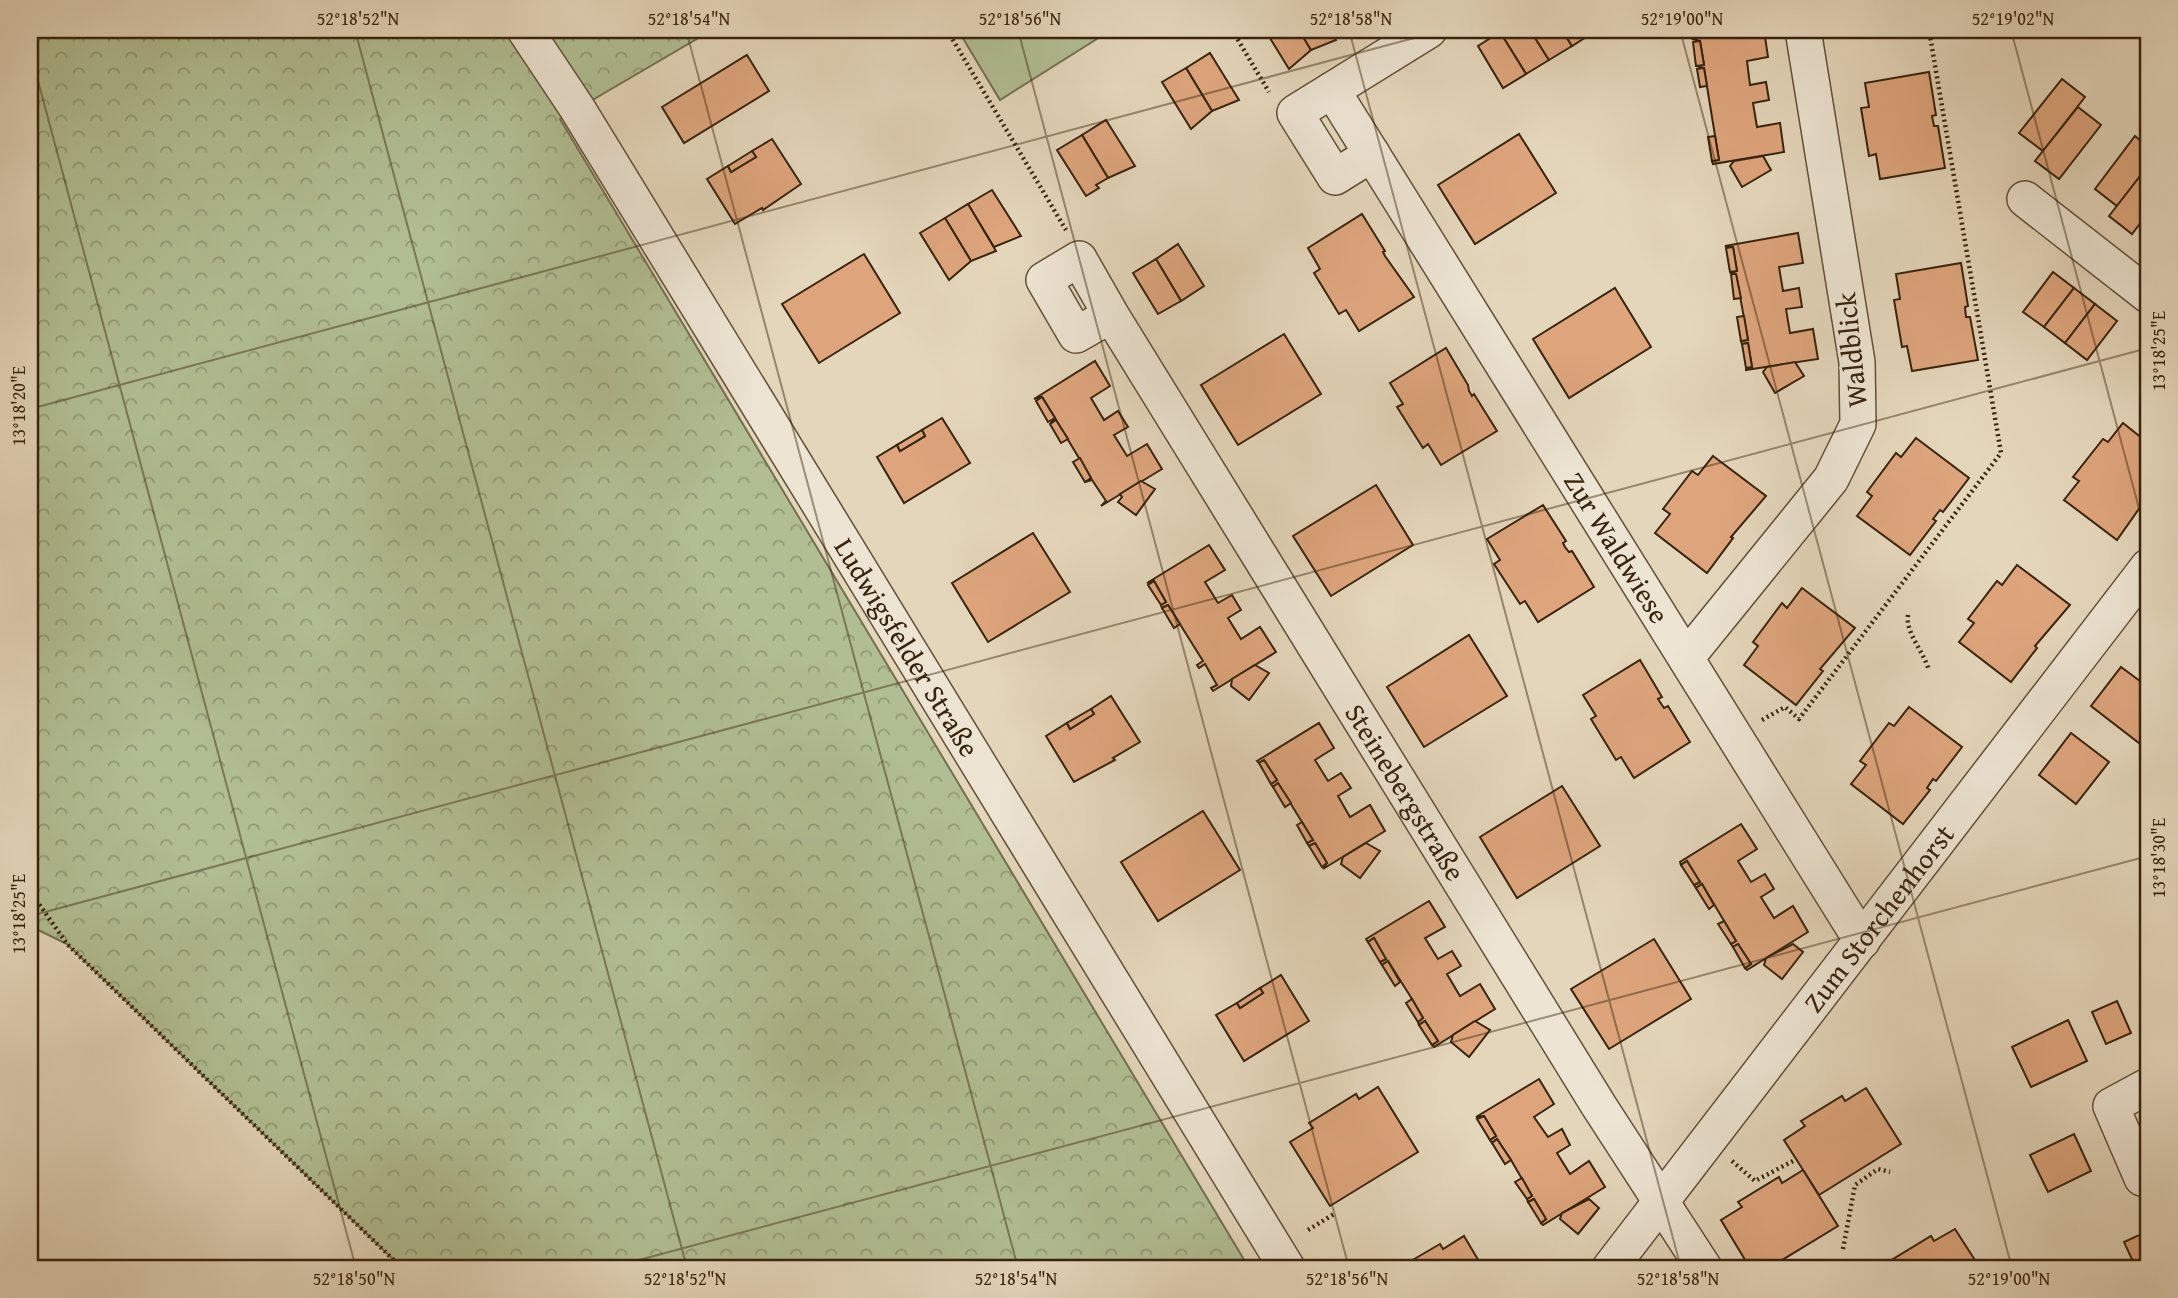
<svg xmlns="http://www.w3.org/2000/svg" width="2178" height="1298" font-family="'Gentium Book Plus',serif">
  <defs>
    <pattern id="forest-crowns" width="20" height="18" patternUnits="userSpaceOnUse" patternTransform="scale(1.75)"><rect width="20" height="18" fill="#b1be93"/><path d="M2 6a3 3 0 1 1 6 0M12 15a3 3 0 1 1 6 0" fill="none" stroke="#919a76"/></pattern>
  </defs>
  <rect width="100%" height="100%" fill="#e4d6bb"/>
  <filter id="stains"><feTurbulence type="fractalNoise" baseFrequency=".00286" numOctaves="4"/><feColorMatrix values="0 0 0 0 .2 0 0 0 0 .09 0 0 0 0 .02 0 0 0 .5 -.17"/></filter>
  <radialGradient id="worn" r=".72"><stop offset=".6" stop-color="#630" stop-opacity="0"/><stop offset="1" stop-color="#630" stop-opacity=".3"/></radialGradient>
  <!-- forest -->
  <path fill="url(#forest-crowns)" stroke="#747050" stroke-width="2" d="M30,30H712L560,119L1246,1263L1238,1268H402L67,944L30,926Z"/>
  <!-- park -->
  <path fill="#b1be93" stroke="#747050" stroke-width="2" d="M958,30H1111L1000,100Z"/>
  <!-- building -->
  <g fill="#dea57d" stroke="#38230c" stroke-width="2">
    <path d="M1265,30H1299L1311,50L1289,69Z"/>
    <path d="M1299,30H1330L1336,40L1311,50Z"/>
    <path d="M1503,30H1530L1549,60L1526,74L1500,32Z"/>
    <path d="M1530,30H1562L1572,46L1549,60Z"/>
    <path d="M1562,30H1593L1594,32L1572,46Z"/>
    <path d="M1750,30H1764L1768,57L1747,61L1750,85L1766,82L1769,100L1753,103L1757,127L1780,123L1784,152L1713,164L1712,161L1719,160L1704,68L1696,66L1704,65L1700,41L1692,39Z"/>
    <path d="M1500,32L1526,74L1503,88L1478,46Z"/>
    <path d="M1700,41L1704,65L1696,66L1693,42Z"/>
    <path d="M1210,53L1239,100L1212,111L1186,68Z"/>
    <path d="M747,55L769,91L684,143L662,107Z"/>
    <path d="M1186,68L1212,111L1191,129L1162,82Z"/>
    <path d="M1704,68L1707,86L1700,87L1697,69Z"/>
    <path d="M1929,72L1936,115L1932,116L1934,126H1938L1945,168L1880,179L1876,154L1869,156L1861,108L1869,107L1865,83Z"/>
    <path d="M2062,79L2085,97L2043,151L2019,133Z"/>
    <path d="M2078,107L2101,125L2059,179L2035,161Z"/>
    <path d="M1106,120L1135,166L1108,178L1082,135Z"/>
    <path d="M1519,134L1556,193L1475,244L1438,185Z"/>
    <path d="M1082,135L1108,178L1096,185L1099,188L1086,196L1057,150Z"/>
    <path d="M1715,136L1719,160L1712,161L1708,137Z"/>
    <path d="M2135,136L2148,147V166L2117,206L2095,189Z"/>
    <path d="M772,139L801,184L763,210L762,208L735,224L707,179L728,166L731,172L756,157L752,151Z"/>
    <path d="M752,151L756,157L731,172L728,166Z"/>
    <path d="M1763,156L1771,170L1742,187L1730,166L1734,161Z"/>
    <path d="M2148,166V213L2132,234L2109,216Z"/>
    <path d="M992,190L1021,236L994,247L968,204Z"/>
    <path d="M968,204L996,251L971,261L945,218Z"/>
    <path d="M1362,214L1385,251L1383,252L1385,256L1414,297L1359,331L1346,310L1339,314L1314,273L1320,269L1308,248Z"/>
    <path d="M945,218L971,261L949,280L920,233Z"/>
    <path d="M1798,233L1803,263L1779,267L1783,291L1799,288L1802,307L1786,309L1790,333L1813,329L1818,359L1746,370V368L1752,367L1748,343L1742,344L1741,341L1748,340L1736,274L1730,272L1737,271L1733,247L1725,246Z"/>
    <path d="M1178,244L1204,286L1181,301L1156,259Z"/>
    <path d="M1733,247L1737,271L1730,272L1726,248Z"/>
    <path d="M864,254L900,313L819,363L782,304Z"/>
    <path d="M1156,259L1181,301L1158,314L1133,273Z"/>
    <path d="M1961,263L1968,306L1965,307L1966,317H1970L1978,360L1912,371L1907,346L1902,347L1894,300L1900,299L1896,274Z"/>
    <path d="M2053,272L2074,288L2044,327L2023,312Z"/>
    <path d="M1731,274H1736L1741,298L1734,299Z"/>
    <path d="M1615,288L1651,347L1569,398L1533,339Z"/>
    <path d="M2074,288L2095,304L2065,343L2044,327Z"/>
    <path d="M2095,304L2117,321L2087,360L2065,343Z"/>
    <path d="M1744,316L1748,340L1741,341L1737,317Z"/>
    <path d="M1284,334L1321,394L1238,445L1201,385Z"/>
    <path d="M1748,343L1752,367L1746,368L1742,344Z"/>
    <path d="M1446,348L1468,385L1469,391L1472,396L1474,394L1497,431L1441,465L1428,444L1423,448L1397,407L1403,404L1390,383Z"/>
    <path d="M1095,361L1110,386L1091,398L1104,420L1118,411L1128,427L1114,435L1127,456L1147,444L1162,469L1101,506L1106,501L1092,480L1085,482L1091,478L1056,420L1050,424L1055,418L1042,397L1034,399Z"/>
    <path d="M1795,362L1804,376L1775,393L1763,372L1767,367Z"/>
    <path d="M1042,397L1055,418L1048,422L1036,401Z"/>
    <path d="M942,418L970,463L904,503L877,457L897,445L900,451L925,436L922,430Z"/>
    <path d="M1056,420L1068,439L1061,443L1050,424Z"/>
    <path d="M2123,423L2148,443V496L2117,540L2064,500L2079,481L2073,477L2103,439L2108,442Z"/>
    <path d="M922,430L925,436L900,451L897,445Z"/>
    <path d="M1916,438L1969,478L1943,512L1940,510L1933,519L1936,521L1910,555L1857,516L1872,496L1867,492L1896,453L1901,457Z"/>
    <path d="M1713,456L1766,496L1731,537L1733,538L1707,573L1655,533L1670,514L1663,509L1692,471L1698,475Z"/>
    <path d="M1080,458L1091,478L1085,482L1073,462Z"/>
    <path d="M1141,481L1155,489L1136,515L1118,502L1122,497L1120,494Z"/>
    <path d="M1376,485L1413,545L1331,596L1293,536Z"/>
    <path d="M1543,505L1566,541L1563,543L1565,547L1569,552L1572,551L1594,587L1538,622L1525,601L1520,604L1494,564L1500,560L1487,539Z"/>
    <path d="M1033,533L1070,592L988,642L952,583Z"/>
    <path d="M1209,545L1225,570L1205,582L1218,603L1232,595L1241,610L1228,618L1241,639L1260,627L1276,652L1213,691L1211,688L1217,685L1205,664L1199,668L1197,665L1203,661L1168,605L1162,608L1161,605L1166,602L1154,581L1147,583Z"/>
    <path d="M2017,565L2070,605L2035,646L2037,648L2011,682L1959,642L1974,623L1968,619L1997,581L2002,585Z"/>
    <path d="M1154,581L1166,602L1161,605L1148,585Z"/>
    <path d="M1802,588L1855,628L1820,669L1823,671L1796,705L1744,665L1758,646L1753,642L1782,603L1787,608Z"/>
    <path d="M1168,605L1180,624L1174,628L1162,608Z"/>
    <path d="M1469,635L1507,696L1424,747L1387,687Z"/>
    <path d="M1640,660L1662,697L1658,699L1664,708L1668,706L1690,742L1634,778L1621,757L1616,760L1591,719L1596,716L1583,695Z"/>
    <path d="M1255,665L1269,673L1249,700L1231,686L1232,679Z"/>
    <path d="M2121,667L2148,687V732L2139,743L2091,706Z"/>
    <path d="M1111,696L1140,742L1113,758L1115,760L1074,782L1046,736L1067,723L1070,729L1094,714L1091,709Z"/>
    <path d="M1909,707L1962,747L1936,781L1933,779L1927,788L1930,790L1903,824L1851,784L1866,765L1860,761L1889,723L1894,726Z"/>
    <path d="M1091,709L1094,714L1070,729L1067,723Z"/>
    <path d="M1319,723L1334,748L1315,760L1328,781L1341,773L1351,788L1338,796L1350,817L1370,805L1385,831L1323,869L1327,863L1315,843L1309,846L1307,843L1313,840L1278,783L1273,787L1271,784L1277,780L1264,760L1259,763L1257,761Z"/>
    <path d="M2071,733L2109,762L2076,804L2039,775Z"/>
    <path d="M1264,760L1277,780L1271,784L1259,763Z"/>
    <path d="M1278,783L1291,803L1285,807L1273,787Z"/>
    <path d="M1562,786L1600,846L1517,898L1480,837Z"/>
    <path d="M1203,811L1240,870L1158,921L1121,862Z"/>
    <path d="M1302,822L1313,840L1307,843L1297,825Z"/>
    <path d="M1741,824L1757,849L1738,861L1751,882L1765,874L1774,889L1761,897L1774,918L1793,906L1808,932L1747,970L1745,968L1751,964L1738,944L1733,947L1731,944L1736,941L1702,884L1696,888L1694,885L1700,882L1687,861L1681,865L1680,862Z"/>
    <path d="M1315,843L1327,863L1322,867L1309,846Z"/>
    <path d="M1366,843L1380,851L1360,878L1341,864L1343,857Z"/>
    <path d="M1687,861L1700,882L1694,885L1681,865Z"/>
    <path d="M1702,884L1714,905L1709,909L1696,888Z"/>
    <path d="M1429,901L1445,927L1425,938L1438,959L1452,951L1461,966L1447,974L1460,996L1480,984L1495,1009L1434,1047L1432,1045L1438,1041L1425,1021L1419,1025L1418,1022L1423,1018L1412,999L1388,961L1382,965L1380,962L1386,959L1374,938L1368,942L1366,939Z"/>
    <path d="M1724,921L1736,941L1731,944L1718,924Z"/>
    <path d="M1374,938L1386,959L1380,962L1368,942Z"/>
    <path d="M1654,939L1691,999L1609,1049L1571,989Z"/>
    <path d="M1738,944L1751,964L1745,968L1733,947Z"/>
    <path d="M1793,944L1803,952L1782,979L1764,965L1766,958Z"/>
    <path d="M1388,961L1400,982L1395,986L1382,965Z"/>
    <path d="M1281,975L1309,1021L1244,1061L1216,1015L1237,1003L1240,1008L1263,993L1260,988Z"/>
    <path d="M1260,988L1263,993L1240,1008L1237,1003Z"/>
    <path d="M1412,999L1423,1018L1418,1022L1406,1003Z"/>
    <path d="M2117,1001L2131,1033L2106,1044L2092,1012Z"/>
    <path d="M2068,1020L2087,1061L2031,1087L2012,1047Z"/>
    <path d="M1425,1021L1438,1041L1432,1045L1419,1025Z"/>
    <path d="M1475,1021L1490,1030L1469,1057L1451,1042L1453,1035Z"/>
    <path d="M1539,1079L1554,1104L1534,1117L1548,1137L1562,1129L1570,1145L1557,1153L1570,1174L1589,1161L1605,1187L1543,1225L1541,1223L1546,1219L1534,1199L1528,1202L1527,1199L1532,1196L1511,1160L1497,1139L1492,1143L1490,1140L1496,1136L1484,1116L1476,1117Z"/>
    <path d="M1378,1087L1418,1152L1330,1206L1290,1142L1313,1128L1309,1123L1356,1094L1359,1099Z"/>
    <path d="M1866,1088L1901,1144L1819,1195L1784,1140L1805,1126L1801,1121L1842,1096L1845,1101Z"/>
    <path d="M1484,1116L1496,1136L1490,1140L1477,1119Z"/>
    <path d="M2074,1134L2091,1171L2048,1192L2030,1155Z"/>
    <path d="M1497,1139L1511,1160L1505,1164L1492,1143Z"/>
    <path d="M1803,1170L1838,1226L1769,1268H1750L1721,1220L1742,1207L1738,1202L1779,1177L1782,1183Z"/>
    <path d="M1522,1178L1532,1196L1527,1199L1515,1182Z"/>
    <path d="M1534,1199L1546,1219L1541,1223L1528,1202Z"/>
    <path d="M1589,1199L1599,1208L1578,1234L1560,1219L1562,1213Z"/>
    <path d="M1955,1229L1980,1268H1891L1893,1267L1890,1261L1931,1236L1934,1241Z"/>
    <path d="M2148,1231V1268H2136L2124,1242Z"/>
    <path d="M1464,1236L1483,1268H1399L1440,1244L1443,1249Z"/>
  </g>
  <g fill="none" stroke-linecap="round" stroke-linejoin="round">
    <defs>
      <g id="minor">
        <path id="s1" d="M525,30L577,108L1287,1268"/>
        <path id="s2" d="M1332,90L1862,941"/>
        <path d="M1372,154L1335,177L1295,113L1429,30"/>
        <path d="M2025,199L2148,295"/>
        <path id="s3" d="M1111,315L1079,259L1044,280L1076,335L1111,315L1599,1106L1704,1268"/>
        <path d="M1686,658L1831,479L1858,424L1857,362L1803,30"/>
        <path d="M2148,1086L2111,1106L2142,1178L2148,1175"/>
        <path id="s4" d="M1610,1268L2148,567"/>
      </g>
    </defs>
    <!-- minor casing -->
    <use href="#minor" stroke="#635038" stroke-width="38"/>
    <!-- path -->
    <g stroke="#38230c" stroke-width="4.5" stroke-dasharray="2 3.5" stroke-linecap="butt">
      <path d="M947,30L1066,230"/>
      <path d="M1232,30L1269,92"/>
      <path d="M1908,615C1905,633 1925,653 1929,671"/>
      <path d="M1762,720L1785,707L1799,719L2001,453L1929,30"/>
      <path d="M30,891L67,944L402,1268"/>
      <path d="M1732,1161L1755,1181L1793,1161"/>
      <path d="M1308,1230L1334,1214"/>
      <path d="M1843,1249L1855,1185L1878,1169L1890,1172"/>
    </g>
    <!-- minor -->
    <use href="#minor" stroke="#ede4d3" stroke-width="35"/>
  </g>
  <!-- ticks -->
  <path fill="none" stroke="#38230c" stroke-width="2" stroke-opacity="0.45" d="M355,30L687,1268M686,30L1018,1268M1018,30L1349,1268M1349,30L1681,1268M1680,30L2012,1268M2011,30L2148,542M30,51L356,1268M30,409L1444,30M30,916L2148,348M609,1268L2148,856"/>
  <g text-anchor="middle" stroke-width="5" stroke-linejoin="round" paint-order="stroke">
    <!-- street labels -->
    <g font-size="28" fill="#38230c" stroke="#ede4d3">
      <text transform="translate(1851 350) rotate(-96)" y="10">Waldblick</text>
      <text dy="10" stroke="none"><textPath href="#s2" startOffset="539">Zur Waldwiese</textPath></text>
      <text dy="10" stroke="none"><textPath href="#s1" startOffset="726">Ludwigsfelder Straße</textPath></text>
      <text dy="10" stroke="none"><textPath href="#s3" startOffset="770">Steinebergstraße</textPath></text>
      <text dy="10" stroke="none"><textPath href="#s4" startOffset="441">Zum Storchenhorst</textPath></text>
    </g>
  </g>
  <!-- margin -->
  <rect width="2178" height="1298" fill="none" stroke="#e4d6bb" stroke-width="77"/>
  <rect x="38" y="38" width="2102" height="1222" fill="none" stroke="#38230c" stroke-width="2.5"/>
  <g font-size="18" text-anchor="middle" fill="#38230c">
    <text x="358" y="25">52°18'52"N</text>
    <text x="689" y="25">52°18'54"N</text>
    <text x="1020" y="25">52°18'56"N</text>
    <text x="1351" y="25">52°18'58"N</text>
    <text x="1682" y="25">52°19'00"N</text>
    <text x="2013" y="25">52°19'02"N</text>
    <text transform="translate(2159 351) rotate(-90)" y="6">13°18'25"E</text>
    <text transform="translate(19 406) rotate(-90)" y="6">13°18'20"E</text>
    <text transform="translate(2159 858) rotate(-90)" y="6">13°18'30"E</text>
    <text transform="translate(19 914) rotate(-90)" y="6">13°18'25"E</text>
    <text x="354" y="1285">52°18'50"N</text>
    <text x="685" y="1285">52°18'52"N</text>
    <text x="1016" y="1285">52°18'54"N</text>
    <text x="1347" y="1285">52°18'56"N</text>
    <text x="1678" y="1285">52°18'58"N</text>
    <text x="2009" y="1285">52°19'00"N</text>
  </g>
  <rect width="100%" height="100%" filter="url(#stains)"/>
  <rect width="100%" height="100%" fill="url(#worn)"/>
</svg>
